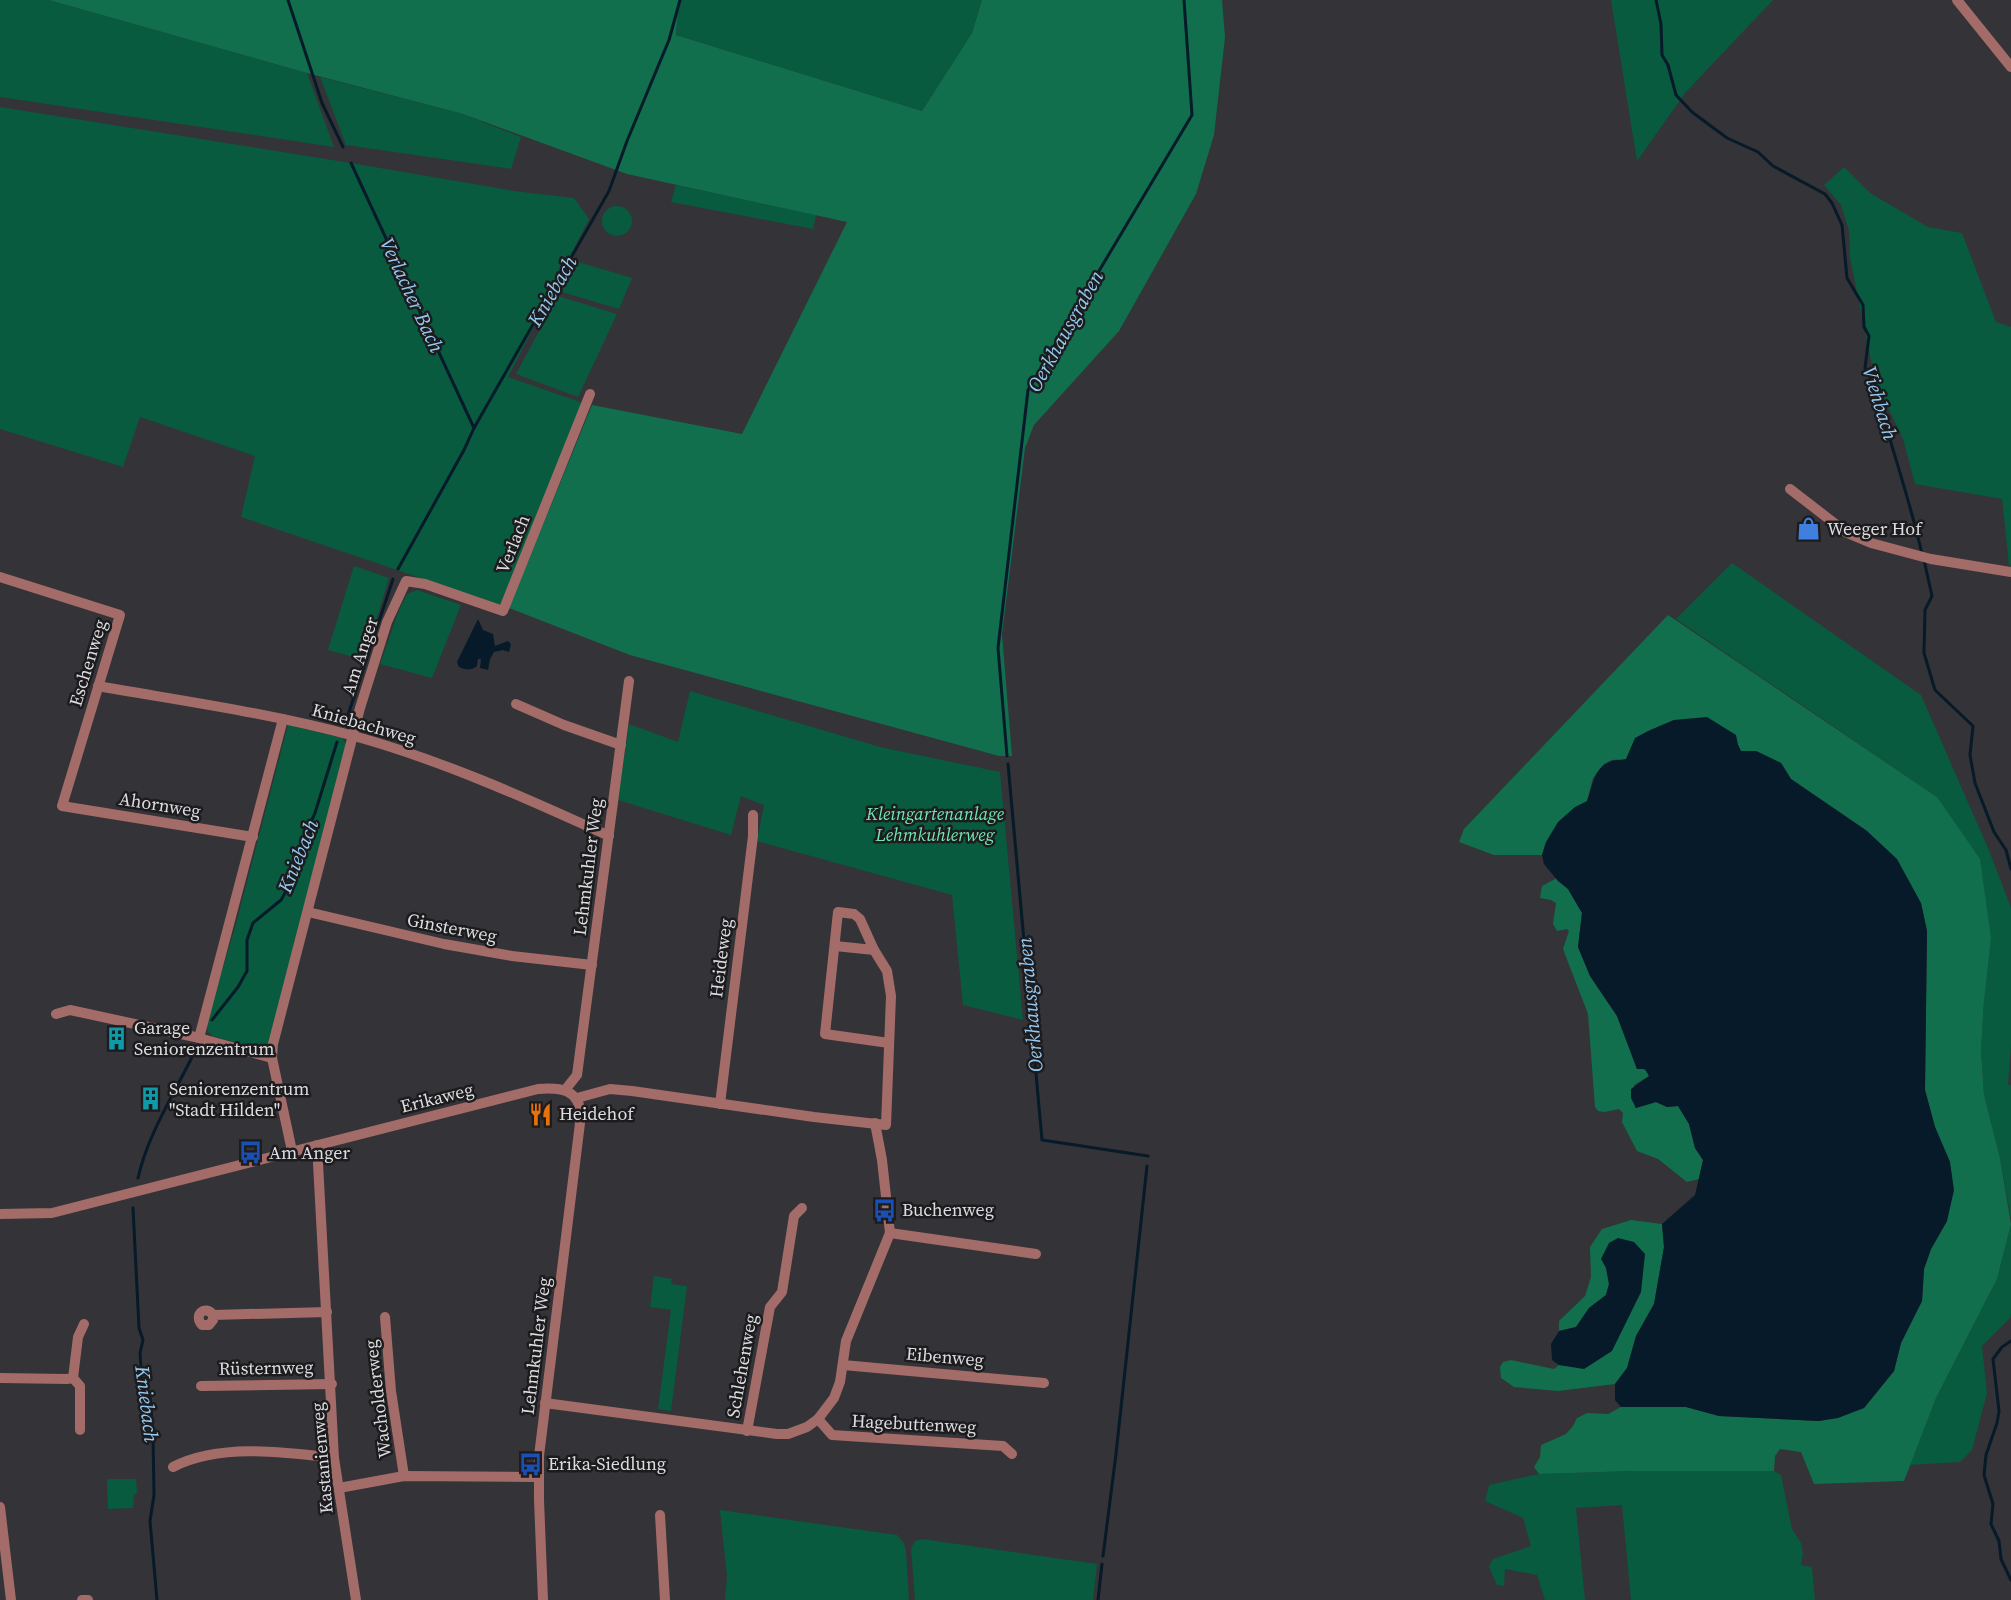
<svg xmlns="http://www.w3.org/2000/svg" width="2011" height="1600" font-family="'Source Serif 4',serif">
  <rect width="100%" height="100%" fill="#343337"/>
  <!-- green -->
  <g fill="#085b3e">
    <path d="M0,0H49L307,73L334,147L0,97Z"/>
    <path d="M679,0H982L972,33L922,111L676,35Z"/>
    <path d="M1611,0H1773L1685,93L1637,161Z"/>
    <path d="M320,77L463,114L521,137L511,169L346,145Z"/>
    <path d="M0,107L357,164L514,191L574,198L589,219L508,377L583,403L500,605L241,517L255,456L140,417L123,467L0,429Z"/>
    <path d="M1844,167L1870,193L1928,227L1962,233L1996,322L2011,327V566L2009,565L2002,499L1915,484L1903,439L1875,380L1850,258L1849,231L1841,205L1824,185Z"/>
    <path d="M676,185L816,215L813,229L671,202Z"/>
    <circle cx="617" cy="221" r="15"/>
    <path d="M575,261L632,278L619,309L562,292Z"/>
    <path d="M558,296L617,314L578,397L516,374Z"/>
    <path d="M1732,563L1921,695L1988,848L2011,908V1046L2008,1084L2011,1086V1218L2000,1158L1984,1095L1981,1050L1984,1000L1937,797L1676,619Z"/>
    <path d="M354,566L389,578L364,660L328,650Z"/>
    <path d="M417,590L461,605L432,678L380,664L399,610L407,594Z"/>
    <path d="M690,691L880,747L1000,772L1023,1020L963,1005L952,895L757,841L764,805L741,796L731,835L618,800L629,724L678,742Z"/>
    <path d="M288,725L342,738L346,744L269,1044L259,1049L212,1036L208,1031L206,1024L236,924Z"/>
    <path d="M2011,1224V1314L2010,1318L1982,1346L1987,1393L1972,1450L1960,1462L1910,1465L1936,1398L1997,1279Z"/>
    <path d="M654,1276L672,1279L671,1284L687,1286L671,1411L658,1409L671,1310L650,1307Z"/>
    <path d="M1632,1471H1774L1781,1475L1792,1529L1801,1543L1803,1553L1801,1565L1812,1567L1815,1600H1631L1622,1505L1576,1508L1585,1600H1545L1537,1575L1505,1569L1504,1586L1497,1585L1489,1567L1493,1559L1531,1546L1523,1518L1485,1501L1489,1485L1539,1474Z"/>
    <path d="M107,1479H136L137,1493L134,1495L133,1508L108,1509Z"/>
    <path d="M720,1510L897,1535L904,1543L906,1551L909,1600H725L727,1577Z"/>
    <path d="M922,1539L1097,1564L1093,1600H915L911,1548L915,1541Z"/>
  </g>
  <!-- forest -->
  <g fill="#116f4d">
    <path d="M49,0H679L676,35L922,111L972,33L982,0H1222L1225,37L1214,135L1196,194L1119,331L1034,425L1025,448L1002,634L1012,756H999L630,655L509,608L592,405L742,434L847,222L627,174L463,114L307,73Z"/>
    <path d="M1668,615L1937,797L1980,859L1991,938L1984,1000L1981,1050L1984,1095L2000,1158L2011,1224L1997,1279L1936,1398L1904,1481L1814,1484L1801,1452L1780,1449L1775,1456L1774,1471H1632L1539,1474L1534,1467L1540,1457L1541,1445L1566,1434L1573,1426L1577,1418L1587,1413L1608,1414L1621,1407H1686L1719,1416L1819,1421L1864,1408L1894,1371L1901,1343L1922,1301L1924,1269L1931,1249L1947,1221L1950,1162L1935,1127L1925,1090L1927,931L1921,903L1867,831L1791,779L1781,763L1756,751H1741L1738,745L1674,720C1659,727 1641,732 1632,746C1629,750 1629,755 1626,759L1612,760L1604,764L1593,778L1587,801L1546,842L1542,855H1494L1459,842L1464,829Z"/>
    <path d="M1557,878L1568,889L1582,913L1578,947L1590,976L1617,1016L1637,1069C1644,1069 1647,1069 1649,1076L1634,1085L1635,1108L1656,1102L1667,1107L1678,1106L1689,1124L1695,1148L1703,1160L1699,1179L1687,1182L1658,1159L1637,1151L1622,1122L1623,1113L1619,1109L1604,1112L1598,1111L1595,1107L1588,1014L1563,949L1569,931L1567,929L1557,931L1553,924L1556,903L1551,900L1540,898L1542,886Z"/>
    <path d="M1631,1220L1662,1224L1664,1247L1654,1304L1636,1336L1627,1368L1615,1384L1558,1391L1514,1387L1501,1378L1500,1367L1503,1362L1511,1360L1554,1369L1559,1365L1564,1366L1641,1292L1606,1268L1609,1284L1606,1295L1589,1308L1576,1327L1559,1331V1321L1585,1296L1591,1277L1590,1247L1602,1229Z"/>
  </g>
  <!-- water -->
  <g fill="#061a29">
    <path d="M478,619L483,630L493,634L495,646L508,641L511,644L509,652L503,650L494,652L490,659L488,670L480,668L481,659H478L477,666C471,671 465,670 459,667L457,662Z"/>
    <path d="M1707,717L1736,735L1738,745L1741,751H1756L1781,763L1791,779L1867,831L1897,859L1921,903L1927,931L1925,1090L1935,1127L1950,1162L1954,1190L1947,1221L1931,1249L1924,1269L1922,1301L1901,1343L1894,1371L1864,1408L1838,1418L1819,1421L1719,1416L1686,1407H1621L1615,1400V1384L1627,1368L1636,1336L1654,1304L1664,1247L1662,1224L1695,1195L1703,1160L1695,1148L1689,1124L1678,1106L1667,1107L1656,1102L1636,1108L1631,1098V1089L1649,1076L1645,1069H1637L1617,1016L1590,976L1578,947L1582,913L1568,889L1558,881L1544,864L1542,855L1546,842L1558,822L1575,807L1587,801C1593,786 1593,767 1612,761C1617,759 1620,761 1626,759L1635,738L1648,731L1674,720Z"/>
    <path d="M1618,1238L1634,1242L1645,1254L1641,1292L1612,1351L1584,1369L1559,1365L1552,1360L1551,1344L1559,1331L1576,1327L1589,1308L1606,1295L1609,1284L1606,1268L1601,1259L1609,1243Z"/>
  </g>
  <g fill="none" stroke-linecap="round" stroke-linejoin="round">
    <!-- stream -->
    <g stroke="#061a29" stroke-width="3">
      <path d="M288,0L322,103L343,147"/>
      <path d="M1656,0L1661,24L1662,55L1668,65L1676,95L1692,112L1727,138L1758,152L1773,166L1825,194L1832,203L1842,225L1847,278L1863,305L1864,327L1869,336L1865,368C1874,379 1871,390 1875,403C1877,409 1882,413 1884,419C1897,464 1912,509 1922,554"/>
      <path d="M351,163L474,428"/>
      <path d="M1924,560L1932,596L1925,610L1924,653L1935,690L1973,726L1970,755L1975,783L1994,832L2006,850L2011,869"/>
      <path d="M398,569L464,450L474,428L609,191L627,141L669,40L680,0"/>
      <path d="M345,724L393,579"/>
      <path d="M1007,756L998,648L1028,390L1192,115L1184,0"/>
      <path d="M1008,764L1042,1140L1148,1156"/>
      <path d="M212,1020L238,987L247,971V940L253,923L281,900L293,879L294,859L315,813L337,742"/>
      <path d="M138,1178C148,1133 176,1091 196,1049"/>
      <path d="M133,1208L139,1328L143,1340L140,1353L142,1382L150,1397L153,1437L154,1495L150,1521L157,1600"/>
      <path d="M2011,1341L2002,1347L1993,1359L1999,1411L1997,1423L1986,1455L1984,1475L1993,1504L1991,1524L1999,1541L2001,1559L2011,1580"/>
      <path d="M1103,1556L1116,1454L1147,1166"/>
      <path d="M1098,1600L1102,1564"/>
    </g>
    <!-- minor -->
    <g stroke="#a36c69" stroke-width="10">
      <path d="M1957,0L2011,67"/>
      <path d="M1790,489L1847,533L1871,543L1931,559L2011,572"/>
      <path d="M0,577L120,615L62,806L253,837"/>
      <path d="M98,686C183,701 270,713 354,736C441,760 526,798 609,836"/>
      <path d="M516,704L564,725L621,745"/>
      <path d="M308,912L444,944L512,956L592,965"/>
      <path d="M835,946L874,950"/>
      <path d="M56,1014L70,1010L195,1037L272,1058"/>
      <path d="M199,1038L283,719"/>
      <path d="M565,1090L577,1075L629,681"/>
      <path d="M577,1098L610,1089L632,1091L814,1117L886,1125L891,996L887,971L874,950L860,919L854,914L838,912L825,1034L889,1043"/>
      <path d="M720,1104L753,836V815"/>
      <path d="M317,1145L334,1458L356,1600"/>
      <path d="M292,1151L272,1058L273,1044L360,708L387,622L406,581L425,584L503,611L590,394"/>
      <path d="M0,1214L52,1213L538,1089C560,1087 579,1089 581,1115L539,1456V1500L543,1600"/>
      <path d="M890,1233L1036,1254"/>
      <path d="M213,1315V1320L209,1325H202C193,1315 205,1304 213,1315L327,1312"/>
      <path d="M385,1317L391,1391L404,1476"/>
      <path d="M843,1365L1044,1383"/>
      <path d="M0,1378L67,1379L73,1378L78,1337L84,1324"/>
      <path d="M73,1378L80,1386V1430"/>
      <path d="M201,1386L332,1384"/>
      <path d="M545,1403L777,1434H788L807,1427L818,1419L834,1398L840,1382L846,1341L890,1233L882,1160L875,1123"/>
      <path d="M818,1419L832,1435L1003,1446L1012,1454"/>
      <path d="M747,1431L770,1307L782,1292L794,1216L802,1208"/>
      <path d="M173,1467C219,1443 285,1452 334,1458"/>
      <path d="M339,1488L404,1476L538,1477"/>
      <path d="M0,1507L11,1600"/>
      <path d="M660,1515L665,1600"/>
      <path d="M82,1600H88"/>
    </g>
  </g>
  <!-- icons -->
  <defs>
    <symbol id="shop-bare" viewBox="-9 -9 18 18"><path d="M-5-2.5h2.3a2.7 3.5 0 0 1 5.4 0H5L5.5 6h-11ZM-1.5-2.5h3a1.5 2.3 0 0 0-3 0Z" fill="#3f7fe0" stroke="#1c1b1d" stroke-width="2.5" paint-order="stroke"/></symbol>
    <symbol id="building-bare" viewBox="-9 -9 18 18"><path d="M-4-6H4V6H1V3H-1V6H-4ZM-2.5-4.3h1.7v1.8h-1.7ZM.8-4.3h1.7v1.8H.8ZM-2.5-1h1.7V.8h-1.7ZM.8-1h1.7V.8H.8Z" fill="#0f9aa8" stroke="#1c1b1d" stroke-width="2.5" paint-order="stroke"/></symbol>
    <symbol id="restaurant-bare" viewBox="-9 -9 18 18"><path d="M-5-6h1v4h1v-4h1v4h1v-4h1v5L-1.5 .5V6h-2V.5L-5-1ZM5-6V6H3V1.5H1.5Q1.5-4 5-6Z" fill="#e8710a" stroke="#1c1b1d" stroke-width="2.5" paint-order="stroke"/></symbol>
    <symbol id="bus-bare" viewBox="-9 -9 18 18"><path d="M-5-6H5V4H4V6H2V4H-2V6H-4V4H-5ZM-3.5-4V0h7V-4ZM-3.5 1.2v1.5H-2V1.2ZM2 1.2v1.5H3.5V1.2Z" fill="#1a4fb4" stroke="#1c1b1d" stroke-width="2.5" paint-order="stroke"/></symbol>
  </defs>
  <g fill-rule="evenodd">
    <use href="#shop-bare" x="1792" y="512" width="33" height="33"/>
    <use href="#building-bare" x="100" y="1022" width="33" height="33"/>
    <use href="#building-bare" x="134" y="1082" width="33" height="33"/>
    <use href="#restaurant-bare" x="524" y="1098" width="33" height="33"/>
    <use href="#bus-bare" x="234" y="1136" width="33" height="33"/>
    <use href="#bus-bare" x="868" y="1194" width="33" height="33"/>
    <use href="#bus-bare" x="514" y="1448" width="33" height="33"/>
  </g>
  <g text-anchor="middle" stroke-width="5" stroke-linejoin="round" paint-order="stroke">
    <!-- poi labels -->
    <g font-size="18" fill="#dddcdf" stroke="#1c1b1d" text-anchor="start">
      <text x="1827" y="535">Weeger Hof</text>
      <text x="134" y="1034">Garage<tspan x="134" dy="21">Seniorenzentrum</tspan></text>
      <text x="169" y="1095">Seniorenzentrum<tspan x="169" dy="21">"Stadt Hilden"</tspan></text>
      <text x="559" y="1120">Heidehof</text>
      <text x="269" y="1159">Am Anger</text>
      <text x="902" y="1216">Buchenweg</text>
      <text x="548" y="1470">Erika-Siedlung</text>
    </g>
    <!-- street labels -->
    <g font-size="18" fill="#dddcdf" stroke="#1c1b1d">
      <text transform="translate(513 544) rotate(-68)" y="6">Verlach</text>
      <text transform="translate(360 656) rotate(-72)" y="6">Am Anger</text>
      <text transform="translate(88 663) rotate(-73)" y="6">Eschenweg</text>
      <text transform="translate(364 724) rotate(16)" y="6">Kniebachweg</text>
      <text transform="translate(160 805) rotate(9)" y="6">Ahornweg</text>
      <text transform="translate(588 867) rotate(-83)" y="6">Lehmkuhler Weg</text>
      <text transform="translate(452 928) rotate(11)" y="6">Ginsterweg</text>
      <text transform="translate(721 958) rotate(-83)" y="6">Heideweg</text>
      <text transform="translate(437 1098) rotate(-14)" y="6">Erikaweg</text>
      <text transform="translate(536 1346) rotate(-83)" y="6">Lehmkuhler Weg</text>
      <text transform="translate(945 1357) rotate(5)" y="6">Eibenweg</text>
      <text transform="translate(742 1366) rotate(-80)" y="6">Schlehenweg</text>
      <text transform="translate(266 1368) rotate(-1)" y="6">Rüsternweg</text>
      <text transform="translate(378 1399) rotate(-97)" y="6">Wacholderweg</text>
      <text transform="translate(914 1424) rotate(3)" y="6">Hagebuttenweg</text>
      <text transform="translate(322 1458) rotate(-95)" y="6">Kastanienweg</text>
    </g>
    <!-- park labels -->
    <g font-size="18" font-style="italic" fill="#73e6b3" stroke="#1c1b1d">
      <text x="935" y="820">Kleingartenanlage<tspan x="935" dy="21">Lehmkuhlerweg</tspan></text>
    </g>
    <!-- water labels -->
    <g font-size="20" font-style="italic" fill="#96c9f1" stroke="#1c1b1d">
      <text transform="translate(552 291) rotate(-60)" y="7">Kniebach</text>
      <text transform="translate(412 295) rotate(65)" y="7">Verlacher Bach</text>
      <text transform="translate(1065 331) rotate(-61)" y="7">Oerkhausgraben</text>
      <text transform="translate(1880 403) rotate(73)" y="7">Viehbach</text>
      <text transform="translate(298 856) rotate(-68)" y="7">Kniebach</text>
      <text transform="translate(1030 1005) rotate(-95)" y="7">Oerkhausgraben</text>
      <text transform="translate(147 1404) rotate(83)" y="7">Kniebach</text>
    </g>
  </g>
</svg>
